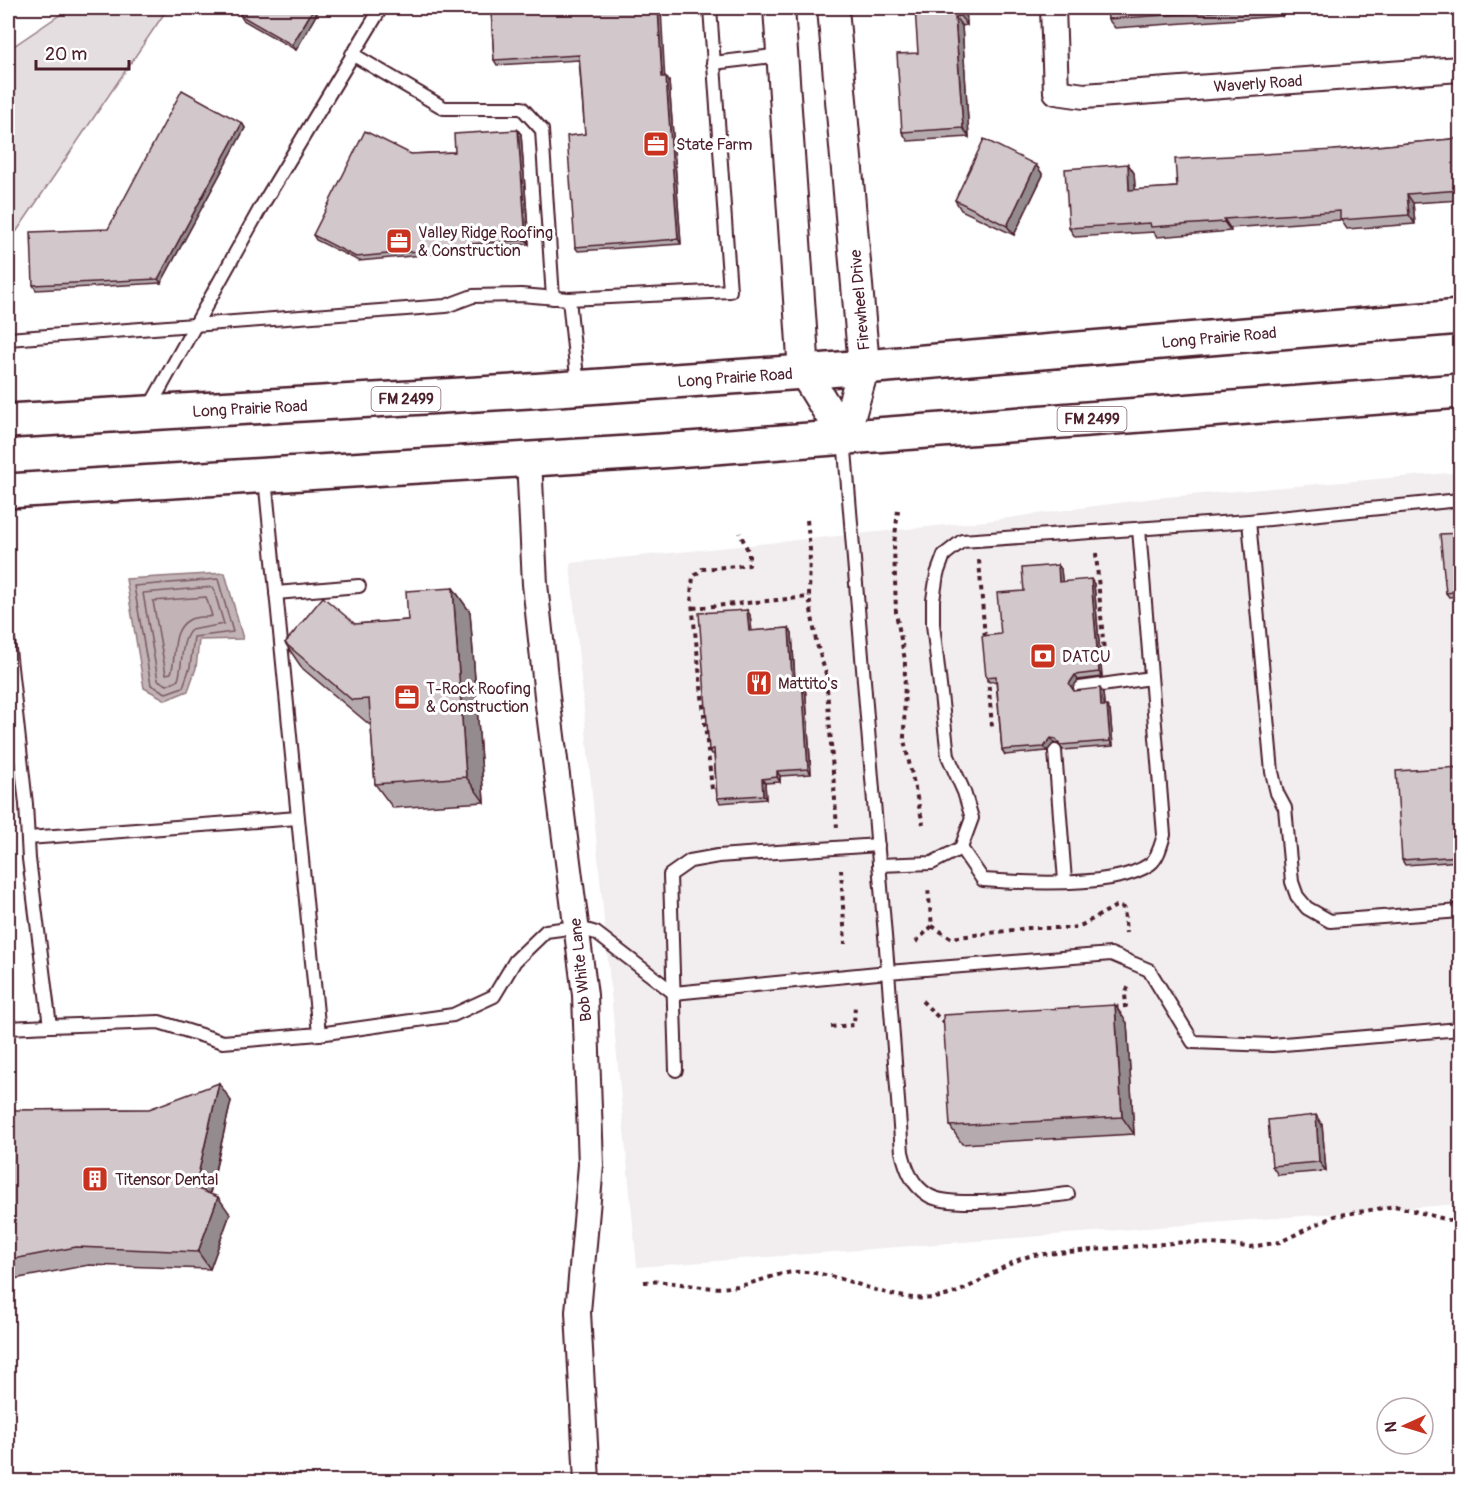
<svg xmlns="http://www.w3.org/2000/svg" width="1468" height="1489" font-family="Pangolin,sans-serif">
  <rect width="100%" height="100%" fill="#fff"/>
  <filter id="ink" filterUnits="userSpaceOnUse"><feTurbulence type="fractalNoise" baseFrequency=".0167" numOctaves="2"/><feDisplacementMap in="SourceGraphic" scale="12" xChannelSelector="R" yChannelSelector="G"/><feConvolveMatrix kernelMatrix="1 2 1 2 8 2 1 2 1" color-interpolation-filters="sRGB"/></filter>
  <g filter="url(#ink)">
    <!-- built -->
    <path fill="#f2eeef" d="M1460,472V1204L637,1267L570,563L986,521L1154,498Z"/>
    <!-- green -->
    <path fill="#e5dee0" stroke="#987e86" stroke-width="1.5" d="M70,8H168L8,244V50Z"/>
    <!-- water -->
    <path fill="#c1b3b6" stroke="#91787e" stroke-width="1.5" d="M225,573L243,639L199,640L196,668L188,691L166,700L144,688L126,579Z"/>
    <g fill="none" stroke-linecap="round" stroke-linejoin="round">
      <!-- shore -->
      <g stroke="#7a5a63" stroke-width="1.5">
        <path d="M218,579L233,632L194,637L190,667L183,687L166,693L151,685L134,586Z"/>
        <path d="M213,587L224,624L191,630C180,641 183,665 178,680L167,685L158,680L143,593Z"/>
        <path d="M206,597L212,616C205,618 196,616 189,620C170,630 177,657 171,673L166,674L153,601Z"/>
      </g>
      <defs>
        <g id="service">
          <path d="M352,54L444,108H522L542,130L553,298"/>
          <path d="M713,63L782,55"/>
          <path d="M569,299L730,291L710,8"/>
          <path d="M8,339L446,306L473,296L521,295L569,299L578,387"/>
          <path d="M148,410L261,207L381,8"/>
          <path d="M1460,500L1249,521L1272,772L1277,793L1285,808L1292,882L1297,896L1307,908L1330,921L1460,911"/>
          <path d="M276,593L359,586"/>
          <path d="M8,640L26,804L29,859L50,1026L159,1022L223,1042L319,1034L265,478"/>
          <path d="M1080,688L1151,678"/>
          <path d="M1055,751L1065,881"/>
          <path d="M28,838L298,818"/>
          <path d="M961,848L983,880C1024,883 1117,888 1150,864C1158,858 1161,845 1164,835L1139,529"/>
          <path d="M879,865L932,863L961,848L972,818L964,792L948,756L933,624V600L937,574L944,555L962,541L1249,521"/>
          <path d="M8,1028L50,1026"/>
          <path d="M319,1034L453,1015L494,996L515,961L546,931L576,927L596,933L674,993L888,972L844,438"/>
          <path d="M676,1070L670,875L690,861L718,856L878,845"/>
          <path d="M1068,1194C1037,1197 951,1210 928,1195C912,1185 906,1169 902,1152L888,972L1111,954L1149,970L1193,1042L1272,1045L1460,1029"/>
        </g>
        <g id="minor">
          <path d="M1053,8L1056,92L1084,96L1460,69"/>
          <path d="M529,459L535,584L548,705L585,995L591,1165L578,1312L587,1482"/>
        </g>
        <g id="tertiary">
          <path d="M779,8L804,372L844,437"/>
          <path d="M833,8L864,366L844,437"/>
        </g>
        <g id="primary">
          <path d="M8,421L529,391L804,372L1460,317"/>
          <path d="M8,491L662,451L1460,391"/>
        </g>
      </defs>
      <!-- service casing -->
      <use href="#service" stroke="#4a1f2b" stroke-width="16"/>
      <!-- minor casing -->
      <use href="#minor" stroke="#4a1f2b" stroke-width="28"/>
      <!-- tertiary casing -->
      <use href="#tertiary" stroke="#4a1f2b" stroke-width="34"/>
      <!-- primary casing -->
      <use href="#primary" stroke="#4a1f2b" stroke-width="38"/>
      <!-- path -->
      <g stroke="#4a1f2b" stroke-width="4" stroke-dasharray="4.5 4.5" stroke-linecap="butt">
        <path d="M898,510L894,545L896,613L905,660L904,740L923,824"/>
        <path d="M807,520L810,549L809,597L816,641L826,674L837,828"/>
        <path d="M1096,553L1105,665"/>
        <path d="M979,560L985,639"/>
        <path d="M693,608L809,597"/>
        <path d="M988,677L992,727"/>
        <path d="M712,789L691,594L693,577L702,569L749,565V553L740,533"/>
        <path d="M841,869L845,944"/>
        <path d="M932,926L951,938L1029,928H1072L1082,925L1116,906L1124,908L1126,933"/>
        <path d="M916,942L932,926L928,889"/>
        <path d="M922,1001L942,1021L948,1020"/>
        <path d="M1114,1007L1126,1006L1125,994L1129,985"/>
        <path d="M831,1027L854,1025L855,1004"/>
        <path d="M644,1282C673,1279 701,1291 730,1287C756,1285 779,1270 805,1272C850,1275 885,1302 934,1298C971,1294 998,1264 1033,1255L1186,1242L1250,1247L1280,1242L1334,1216L1395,1206L1460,1223"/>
        <path d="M1457,1482L1460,1476"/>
      </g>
      <!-- service -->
      <use href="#service" stroke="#fff" stroke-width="12"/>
      <!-- minor -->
      <use href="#minor" stroke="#fff" stroke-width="24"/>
      <!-- tertiary -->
      <use href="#tertiary" stroke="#fff" stroke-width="30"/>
      <!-- primary -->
      <use href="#primary" stroke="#fff" stroke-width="33"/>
    </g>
    <!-- wall -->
    <g fill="#b5abaf" stroke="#4a1f2b" stroke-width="1.5">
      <path d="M244,8H320L296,50L243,20L240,15Z"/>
      <path d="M491,8L665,77L669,81L681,244L578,251L575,247L585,134L579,60L497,65L494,60Z"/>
      <path d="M966,8L967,25L962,26L969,137L908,141L902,132L918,53Z"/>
      <path d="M1107,8H1364L1282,12V16L1115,28L1108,19Z"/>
      <path d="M242,123L245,128L161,283L36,290L33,285L108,229Z"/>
      <path d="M521,134L529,244L443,250V253L359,261L316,240L313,235L411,154L455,152Z"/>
      <path d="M1461,138V200L1413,203L1415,224L1347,229L1341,220L1230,228L1231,231L1157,237L1154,232L1075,237L1069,228L1128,164L1134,173L1135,190L1177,187L1335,150Z"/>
      <path d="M1036,165L1043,175L1014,235L961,210L955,200Z"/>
      <path d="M1461,533V596L1449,597L1446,593Z"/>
      <path d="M1058,565L1061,569L1062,582L1094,584L1102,677L1078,680L1072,688L1074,691L1103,693L1104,706L1110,711L1113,746L1063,750L1059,744L1054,743L1047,751L1005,755L1002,750L996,681L989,682L986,677L1001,634L1024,591Z"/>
      <path d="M453,588L470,612L484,802L393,808L375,784L371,725H370L302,668L285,643L355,624L408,620Z"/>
      <path d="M747,610L750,615L752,631L789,628L792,633L795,679L802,678L805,683L811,774L780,776V782L765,783L766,799L720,803L717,798L714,754H712L709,750Z"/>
      <path d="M1461,767V861L1405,865L1402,860Z"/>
      <path d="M1127,1023L1134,1134L962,1144L950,1126Z"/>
      <path d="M231,1101L210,1194L230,1214L210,1269L89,1265L8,1280V1110L149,1109Z"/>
      <path d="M1322,1125L1326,1171L1278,1175L1272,1166Z"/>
    </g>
    <!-- shaded-wall -->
    <g fill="#938b8e" stroke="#4a1f2b" stroke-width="1.5">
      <path d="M314,8H320L296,50L292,45Z"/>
      <path d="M658,8H661L665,82L662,77Z"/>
      <path d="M960,8H966L967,25L960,16Z"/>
      <path d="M1276,8H1279L1282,12V16Z"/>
      <path d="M955,17L962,26L969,137L963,128Z"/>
      <path d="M666,77L669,81L681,244L678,239Z"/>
      <path d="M242,123L245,128L161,283L158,279Z"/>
      <path d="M518,130L521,134L529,244L526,240Z"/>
      <path d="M1128,164L1134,173L1136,199L1129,190Z"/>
      <path d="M1036,165L1043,175L1014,235L1007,226Z"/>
      <path d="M1407,194L1413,203L1415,224L1409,215Z"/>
      <path d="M1224,219L1230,228L1231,231L1224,222Z"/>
      <path d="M1058,565L1061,569L1063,587L1059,582Z"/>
      <path d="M1091,579L1094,584L1102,677L1099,672Z"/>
      <path d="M453,588L470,612L484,802L466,777Z"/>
      <path d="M747,610L750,615L752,636L749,631Z"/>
      <path d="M789,628L792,633L795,684L792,679Z"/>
      <path d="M1075,675L1078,680L1072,689L1069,684Z"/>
      <path d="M802,678L805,683L811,774L808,769Z"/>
      <path d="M1100,688L1103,693L1105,711L1101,706Z"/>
      <path d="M1107,706L1110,711L1113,746L1110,741Z"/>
      <path d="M1051,738L1054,743L1047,751L1044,747Z"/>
      <path d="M777,771L780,776V782L777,777Z"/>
      <path d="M762,779L765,783L766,799L763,795Z"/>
      <path d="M1115,1005L1127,1023L1134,1134L1122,1117Z"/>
      <path d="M219,1083L231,1101L207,1205L195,1188Z"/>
      <path d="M1316,1115L1322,1125L1326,1171L1319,1162Z"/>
      <path d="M218,1197L230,1214L210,1269L198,1252Z"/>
    </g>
    <!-- building -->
    <g fill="#d2c7cb" stroke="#4a1f2b" stroke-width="1.5">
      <path d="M244,8H314L292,45L240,15Z"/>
      <path d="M491,8H658L662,77H666L678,239L575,247L567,136L585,134L579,55L494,60Z"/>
      <path d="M915,8H960V16L955,17L963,128L902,132L897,54L918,53Z"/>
      <path d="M1107,8H1268L1108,19Z"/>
      <path d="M182,90L242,123L158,279L33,285L31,232L108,229Z"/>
      <path d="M518,130L526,240L440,246V249L356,257L313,235L365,131L411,154L455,152L454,134Z"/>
      <path d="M1461,138V190L1407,194L1409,215L1340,220V211L1224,219V222L1151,227L1150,223L1069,228L1065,169L1128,164L1129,190L1177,187L1175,159L1335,150Z"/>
      <path d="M984,139L1036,165L1007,226L955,200Z"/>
      <path d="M1461,533V591L1446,593L1440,534Z"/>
      <path d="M1058,565L1059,582L1091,579L1099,672L1075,675L1069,684L1074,691L1100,688L1101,706H1107L1110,741L1060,745L1056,739L1051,738L1044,747L1002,750L996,676L986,677L982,636L1001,634L997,593L1024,591L1022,568Z"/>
      <path d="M453,588L466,777L375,784L369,699L352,700L285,643L323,597L355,624L408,620L406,591Z"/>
      <path d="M747,610L749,631L789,628L792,679L802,678L808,769L777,771V777L762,779L763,795L717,798L714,749L709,750L699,613Z"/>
      <path d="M1461,767V856L1402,860L1396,771Z"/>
      <path d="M1115,1005L1122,1117L950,1126L943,1015Z"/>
      <path d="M219,1083L195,1188L218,1197L198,1252L76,1247L8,1260V1110L149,1109Z"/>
      <path d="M1316,1115L1319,1162L1272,1166L1268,1120Z"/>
    </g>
  </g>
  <!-- icons -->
  <defs>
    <symbol id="office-square" viewBox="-11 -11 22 22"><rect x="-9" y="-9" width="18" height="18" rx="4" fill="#c8321e" stroke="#fff"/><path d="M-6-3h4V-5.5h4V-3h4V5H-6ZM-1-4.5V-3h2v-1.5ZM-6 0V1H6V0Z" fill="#fff"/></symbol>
    <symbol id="bank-square" viewBox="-11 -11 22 22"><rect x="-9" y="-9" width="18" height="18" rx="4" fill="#c8321e" stroke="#fff"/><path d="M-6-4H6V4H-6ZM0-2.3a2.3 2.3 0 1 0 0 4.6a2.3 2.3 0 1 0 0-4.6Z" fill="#fff"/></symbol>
    <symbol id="restaurant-square" viewBox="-11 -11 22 22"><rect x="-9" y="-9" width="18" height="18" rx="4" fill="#c8321e" stroke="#fff"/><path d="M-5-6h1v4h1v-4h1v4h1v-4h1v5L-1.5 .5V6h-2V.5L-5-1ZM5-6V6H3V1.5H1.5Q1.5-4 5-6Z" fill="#fff"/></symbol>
    <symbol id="building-square" viewBox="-11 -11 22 22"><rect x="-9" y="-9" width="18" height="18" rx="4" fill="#c8321e" stroke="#fff"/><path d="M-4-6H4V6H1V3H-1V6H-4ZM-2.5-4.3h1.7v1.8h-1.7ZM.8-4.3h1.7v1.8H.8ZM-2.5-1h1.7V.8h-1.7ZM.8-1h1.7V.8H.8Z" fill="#fff"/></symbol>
  </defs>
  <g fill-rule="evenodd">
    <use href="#office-square" x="641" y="129" width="30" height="30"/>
    <use href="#office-square" x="384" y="226" width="30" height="30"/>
    <use href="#bank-square" x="1028" y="641" width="30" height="30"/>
    <use href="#restaurant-square" x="744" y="668" width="30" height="30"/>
    <use href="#office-square" x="392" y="682" width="30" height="30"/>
    <use href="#building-square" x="80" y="1164" width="30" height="30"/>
  </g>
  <g text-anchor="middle" stroke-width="6" stroke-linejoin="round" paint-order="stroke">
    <!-- shield labels -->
    <g fill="#fff" stroke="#80626b" stroke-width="1.5">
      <rect x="371.5" y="387" width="69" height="24" rx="4.5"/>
      <rect x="1057.5" y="407" width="69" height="24" rx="4.5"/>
    </g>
    <g font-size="15" font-weight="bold" fill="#4a1f2b">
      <text x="406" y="404">FM 2499</text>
      <text x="1092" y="424">FM 2499</text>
    </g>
    <!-- street labels -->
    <g font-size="16" fill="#4a1f2b" stroke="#fff">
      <text transform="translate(1258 83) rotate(-4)" y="6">Waverly Road</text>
      <text transform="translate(859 300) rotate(-95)" y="6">Firewheel Drive</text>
      <text transform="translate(1219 337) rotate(-5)" y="6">Long Prairie Road</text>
      <text transform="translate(735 377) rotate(-4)" y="6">Long Prairie Road</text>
      <text transform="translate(250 408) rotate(-3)" y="6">Long Prairie Road</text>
      <text transform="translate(580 970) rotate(-96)" y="6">Bob White Lane</text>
    </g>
    <!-- poi labels -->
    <g font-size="16" fill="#4a1f2b" stroke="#fff" text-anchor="start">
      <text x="676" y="150">State Farm</text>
      <text x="418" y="238">Valley Ridge Roofing<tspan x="418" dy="18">&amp; Construction</tspan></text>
      <text x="1062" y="662">DATCU</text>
      <text x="778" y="689">Mattito's</text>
      <text x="426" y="694">T-Rock Roofing<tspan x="426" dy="18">&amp; Construction</tspan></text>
      <text x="115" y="1185">Titensor Dental</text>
    </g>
  </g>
  <!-- margin -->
  <rect width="1468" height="1489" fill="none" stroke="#fff" stroke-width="30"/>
  <rect x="15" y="15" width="1438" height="1459" fill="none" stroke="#4a1f2b" stroke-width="2" filter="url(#ink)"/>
  <!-- north arrow -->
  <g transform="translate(1405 1426) rotate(266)"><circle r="28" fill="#ffffff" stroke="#b7a5aa" stroke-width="1.5"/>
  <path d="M0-4.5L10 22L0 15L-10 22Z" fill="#c8321e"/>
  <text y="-9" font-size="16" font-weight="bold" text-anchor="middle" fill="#4a1f2b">N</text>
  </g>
  <!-- scale -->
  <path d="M36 60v9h93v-9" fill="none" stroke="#4a1f2b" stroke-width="3"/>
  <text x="45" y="60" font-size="18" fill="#4a1f2b" stroke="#ffffff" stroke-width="4.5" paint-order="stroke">20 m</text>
</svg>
